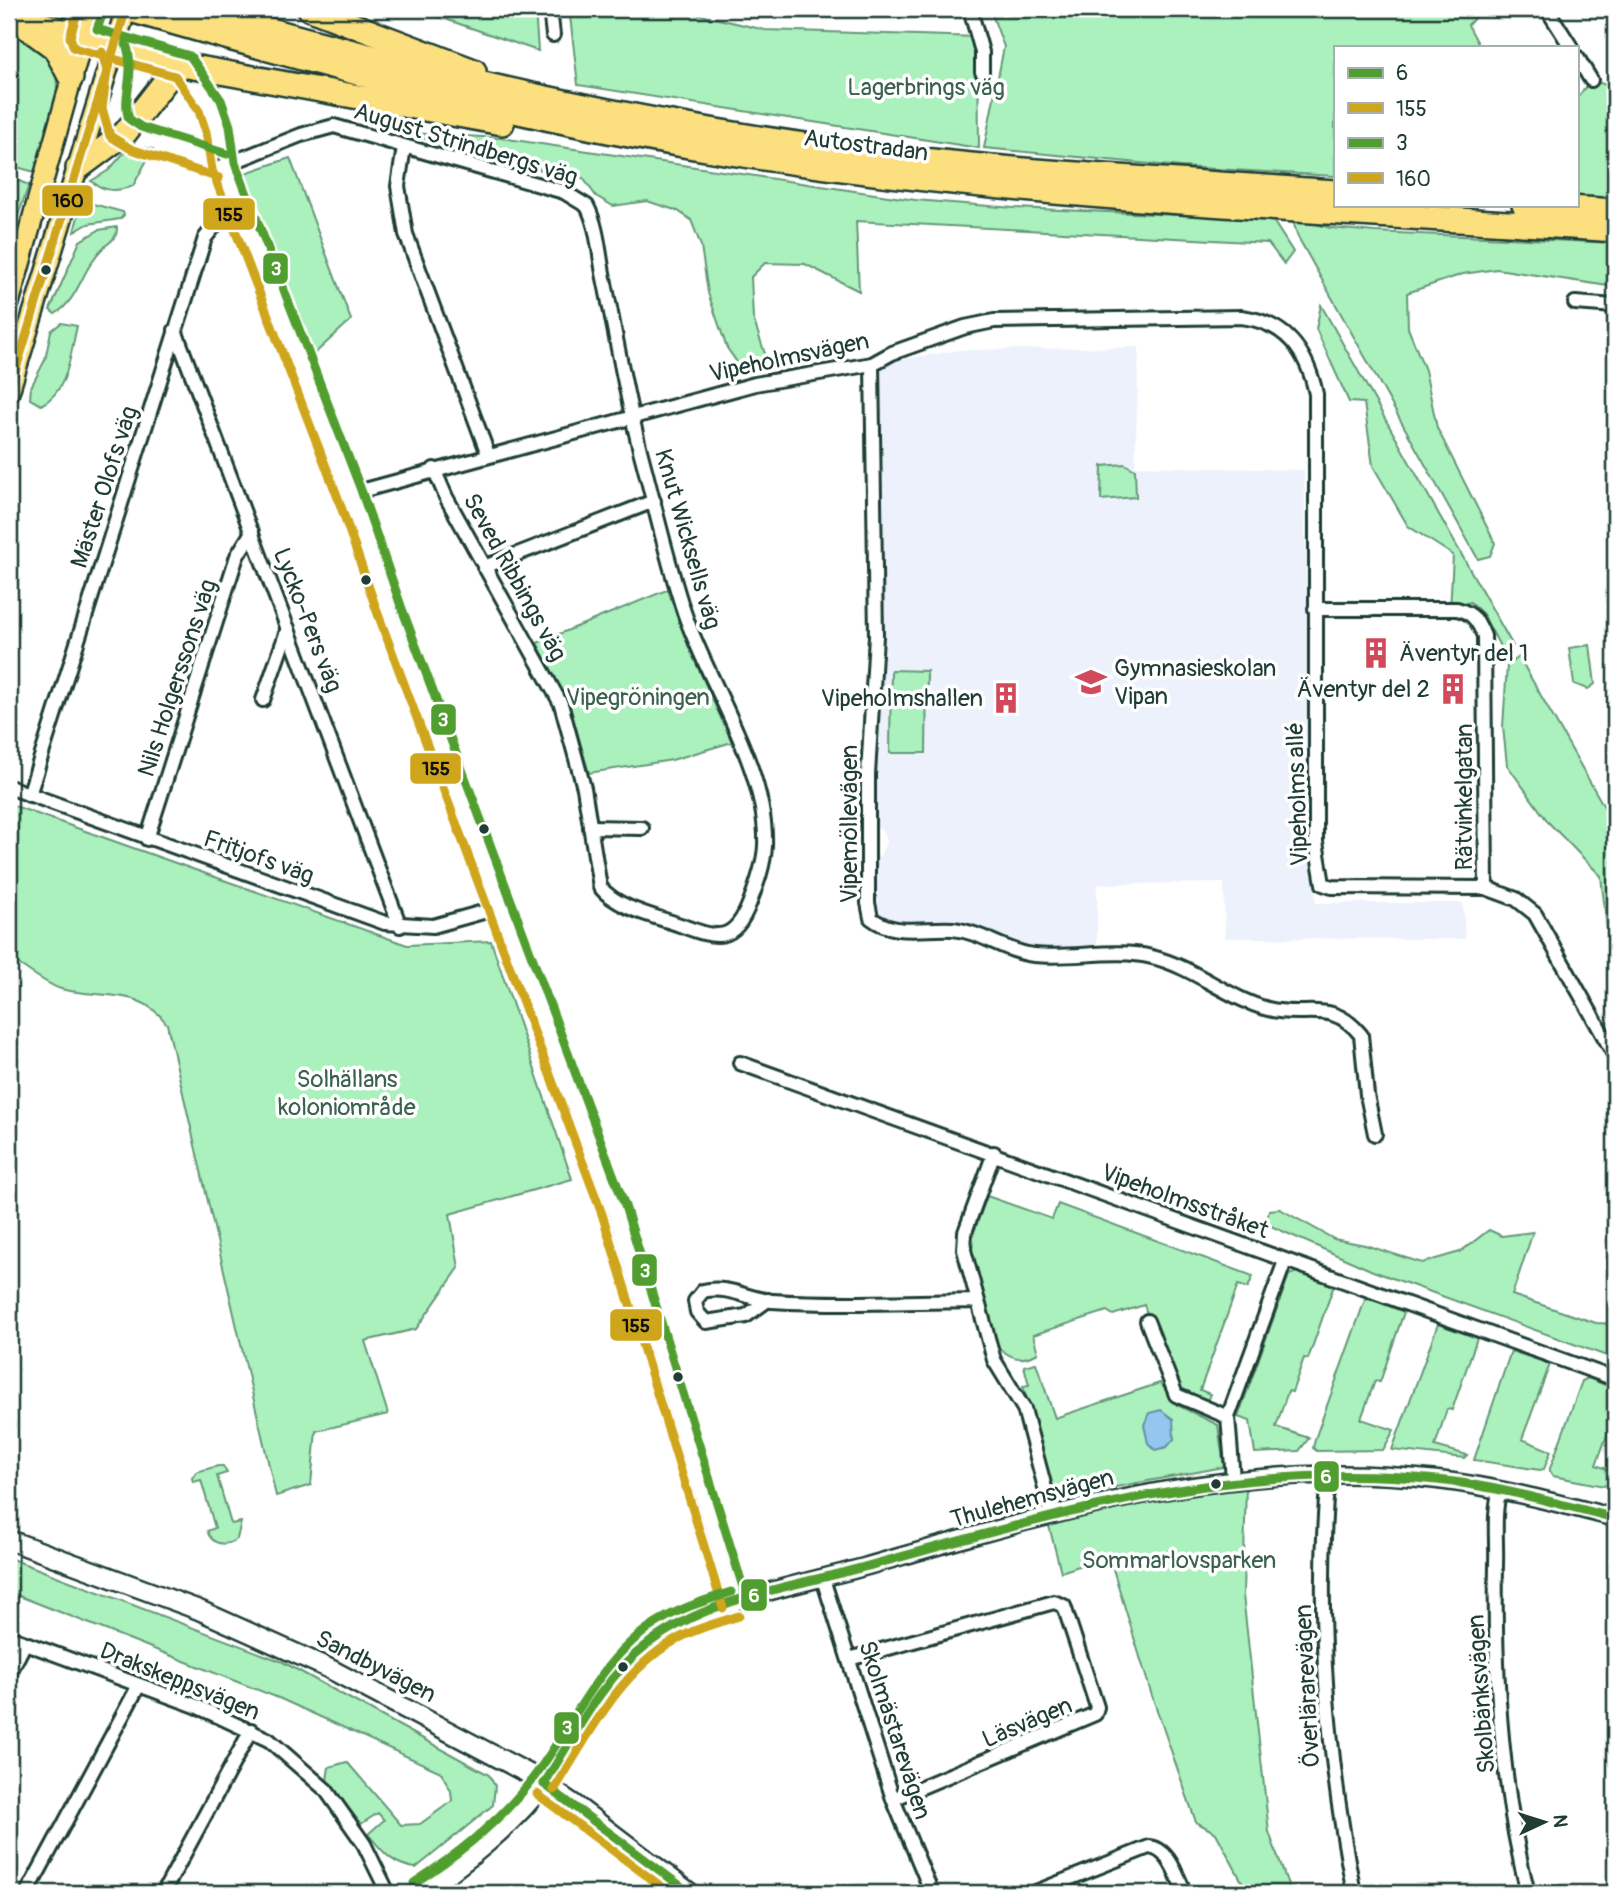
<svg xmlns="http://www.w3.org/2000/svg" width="1624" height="1902" font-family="Pangolin,sans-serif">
  <rect width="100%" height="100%" fill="#fff"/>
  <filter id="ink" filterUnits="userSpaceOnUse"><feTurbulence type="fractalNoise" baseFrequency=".0143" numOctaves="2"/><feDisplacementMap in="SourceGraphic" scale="14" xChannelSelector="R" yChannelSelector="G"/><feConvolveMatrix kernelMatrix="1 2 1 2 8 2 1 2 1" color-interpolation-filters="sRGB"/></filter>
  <g filter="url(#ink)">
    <!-- built -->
    <path fill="#ecf1fc" d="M1139,347L1135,466L1304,470L1312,830L1316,903H1463L1465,939L1225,938L1224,883L1097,884V955H1035L972,934L881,922L880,911L872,904L869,860L880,856L887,841L881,829L868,825L876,636L872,364L960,350Z"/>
    <!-- green -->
    <g fill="#abf1bd" stroke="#659778" stroke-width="2">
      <path d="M16,9H83L81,15L69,26Z"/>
      <path d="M416,9H535L538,51Z"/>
      <path d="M575,9H676L765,30L978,37L979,148L578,85L570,16Z"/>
      <path d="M990,9H1482L1468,25L1480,47H1335V176L1181,167L984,148L1004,47Z"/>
      <path d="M9,33C86,58 51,115 35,172L9,165Z"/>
      <path d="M1591,80L1615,88V198L1577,196V98Z"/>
      <path d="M408,133L501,138L915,200L1014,208L1272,219L1293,252L1284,264L1268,243L856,221L859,291L805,264L765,263L751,277L753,318L766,357L758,368L739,365L727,348L708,293L701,246L691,220L678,211L647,201L613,206L596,196L583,178L486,159Z"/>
      <path d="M138,146L153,149L133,186C116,192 105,192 91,181L109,170L129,147Z"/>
      <path d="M290,158L351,320L312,356L245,173Z"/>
      <path d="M9,177L29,185L13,229L9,230Z"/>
      <path d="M82,201L123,212L124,215L120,219L88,224L74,232Z"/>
      <path d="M1292,218L1331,228L1375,232L1615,243V287L1497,269L1463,274L1407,293L1408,328L1425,370L1437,428L1495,543L1490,556L1478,559L1298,237Z"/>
      <path d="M117,227C118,239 109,242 102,249C82,268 79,300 55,314L50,310L80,241L99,230Z"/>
      <path d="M1321,305L1513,646L1503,652L1483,614L1470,602L1450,611L1453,555L1408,526L1373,466L1364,403L1349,402L1316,329Z"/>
      <path d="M61,323L77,326C70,354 69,391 41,405L30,399L31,387L45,360L51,331Z"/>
      <path d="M1125,464L1135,470L1136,497L1101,500L1102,466Z"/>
      <path d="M669,589L689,648L732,742L672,760L589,773L569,704L537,643Z"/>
      <path d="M1590,645L1595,684L1588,689L1574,684L1569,648Z"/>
      <path d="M1519,657L1615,826V936L1607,929L1601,876L1549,823L1507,765L1503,727L1507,665Z"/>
      <path d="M891,670L927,671L926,753H890Z"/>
      <path d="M9,804L407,945L491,941L572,1179L450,1214L459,1268L416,1329L365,1341L388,1414L316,1431L311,1485L276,1496L167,1024C138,985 102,1000 61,989C47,985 23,966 9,958Z"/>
      <path d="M987,1196L1052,1219L1058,1204L1253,1276L1248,1288L1238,1285L1200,1390L1210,1394L1207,1402L1180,1392L1170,1379L1144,1305L1113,1315L1107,1311L1033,1335L1038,1353C1023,1361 1014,1360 1000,1349L982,1299L970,1243Z"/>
      <path d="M1280,1209L1334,1239L1365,1245L1422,1263L1460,1252L1489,1230L1502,1236L1533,1232L1512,1295L1596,1323L1615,1324V1359L1373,1271L1266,1224L1269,1210Z"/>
      <path d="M1297,1272L1334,1285L1308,1359L1304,1358L1292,1392L1288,1391L1276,1427L1309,1438L1299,1451L1255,1453L1250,1421L1238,1417L1289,1275Z"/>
      <path d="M1371,1299L1404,1312L1380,1382L1375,1381L1361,1419L1394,1430L1383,1450L1317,1451L1313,1448L1315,1439L1365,1300Z"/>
      <path d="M1438,1324L1477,1338L1452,1410L1447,1409L1435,1446L1467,1455L1464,1458L1392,1450Z"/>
      <path d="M1511,1351L1550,1364L1522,1439L1551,1451L1544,1469L1540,1470L1474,1460Z"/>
      <path d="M1036,1363L1055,1418L1160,1383L1177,1405L1218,1425L1224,1467L1056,1498L1023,1386L1029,1385L1024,1366Z"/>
      <path d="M1588,1378L1615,1389V1414L1596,1465L1615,1472V1479L1604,1486L1553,1476L1549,1471L1582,1381Z"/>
      <path d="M218,1466H223L227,1473L217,1476L231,1524L241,1522L237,1539C225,1547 212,1545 207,1531L215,1528L201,1480L193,1482L192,1478L196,1472Z"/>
      <path d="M1246,1485L1243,1595L1269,1832L1291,1893H1248L1216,1833L1196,1822L1152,1696L1109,1556L1061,1572L1049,1526L1135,1503Z"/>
      <path d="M9,1558L283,1662L489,1775L495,1786L493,1805L416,1868C392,1865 383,1852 368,1834L384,1820L378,1813L361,1824L327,1780L329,1767L347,1762L401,1825L420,1824L452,1801L451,1791L441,1772L281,1699L9,1592Z"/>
    </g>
    <!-- water -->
    <path fill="#93c7f0" stroke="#6590a5" stroke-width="2" d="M1161,1410L1173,1419L1174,1439L1167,1447L1155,1450L1148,1443L1144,1425L1149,1413Z"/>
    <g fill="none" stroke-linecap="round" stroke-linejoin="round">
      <defs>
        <g id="minor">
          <path d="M550,9L553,35"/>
          <path d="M970,9L982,52V72"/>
          <path d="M1547,9L1571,47"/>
          <path d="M1577,57L1591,80"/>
          <path d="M404,147L398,186L406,234L488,454"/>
          <path d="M1575,303L1615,306"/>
          <path d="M175,330L400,926"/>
          <path d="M872,364L876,636L868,775V903L871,918C895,937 925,927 953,929C982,932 1006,952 1034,955C1072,959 1115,948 1152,957C1194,967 1227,998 1268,1009C1307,1019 1331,998 1361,1035L1367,1095L1375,1134"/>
          <path d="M434,469L446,497L561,704L584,788L600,887C618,909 655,916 680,925C717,939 734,944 750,902C757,884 764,865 765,846C768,769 708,683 684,612C667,561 655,506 641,454C626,396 616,336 604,278C599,255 598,227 587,206L564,192L334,126L301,135L223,166L350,494L389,610L614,1210L735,1604"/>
          <path d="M350,494L755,384L872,364L892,353L965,327L994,321L1241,317C1286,322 1307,351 1316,394V842L1323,884L1332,887L1486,888L1516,899L1535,914L1615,1056"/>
          <path d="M484,567L654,501"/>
          <path d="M1315,609H1457C1473,613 1478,621 1484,636L1486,888"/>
          <path d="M263,700L288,628"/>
          <path d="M9,787L385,923L433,926L501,907"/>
          <path d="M29,795L205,238L221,218L240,207"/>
          <path d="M590,827L642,828"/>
          <path d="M147,839L237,556L252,532"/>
          <path d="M740,1063L1615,1379"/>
          <path d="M994,1153L965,1232L964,1250L994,1360L1024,1409L1052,1514"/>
          <path d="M768,1300L746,1316L706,1322L697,1312L695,1301L703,1291C729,1285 747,1299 772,1301C839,1305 909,1302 977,1301"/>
          <path d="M1147,1321L1176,1395L1228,1417"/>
          <path d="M1328,1475C1315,1616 1327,1755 1354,1893"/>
          <path d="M1233,1479L1228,1417L1285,1261"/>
          <path d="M1500,1490C1493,1513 1497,1541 1496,1564C1494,1673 1501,1787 1528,1893"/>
          <path d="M823,1579L893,1799L932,1893"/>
          <path d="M9,1637L196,1706L269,1740L326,1790L364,1844L388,1893"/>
          <path d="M849,1659L1054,1602L1064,1606L1097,1707L1095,1714L893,1799"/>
          <path d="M9,1674L25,1643"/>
          <path d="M27,1893L139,1685"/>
          <path d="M163,1893L251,1730"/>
          <path d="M1033,1893L1149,1847C1169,1848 1177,1877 1185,1893"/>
        </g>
        <path id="tertiary" d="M420,1893C462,1868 517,1822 546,1782C578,1736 603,1677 649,1642C702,1602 799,1585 864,1567C1057,1512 1233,1456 1438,1480C1498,1487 1557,1503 1615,1518"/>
        <path id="secondary" d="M9,1540L199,1610L328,1668L529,1774L572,1803L690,1893"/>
        <g id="primary">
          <path d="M9,303L91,9"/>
          <path d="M9,392L126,9"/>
        </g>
        <g id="motorway">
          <path d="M127,9C314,63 502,114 694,147C998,199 1308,209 1615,230"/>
          <path d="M196,9C429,76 665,131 906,158C1049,175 1192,181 1335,192"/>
          <path d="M310,9L474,71"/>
          <path d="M9,15L182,65L502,123"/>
          <path d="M29,29L55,48L71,78"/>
          <path d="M78,168L125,133L171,74L182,65"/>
          <path d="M1524,205L1615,211"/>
        </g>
      </defs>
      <!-- minor casing -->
      <use href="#minor" stroke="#1f3d34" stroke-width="18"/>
      <!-- tertiary casing -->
      <use href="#tertiary" stroke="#1f3d34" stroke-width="21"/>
      <!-- secondary casing -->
      <use href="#secondary" stroke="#1f3d34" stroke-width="23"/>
      <!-- primary casing -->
      <use href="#primary" stroke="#1f3d34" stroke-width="24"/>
      <!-- motorway casing -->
      <use href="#motorway" stroke="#1f3d34" stroke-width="28"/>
      <!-- minor -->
      <use href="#minor" stroke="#fff" stroke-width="12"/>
      <!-- tertiary -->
      <use href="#tertiary" stroke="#fff" stroke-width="16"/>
      <!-- secondary -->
      <use href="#secondary" stroke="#fff" stroke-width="18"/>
      <!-- primary -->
      <use href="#primary" stroke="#fce080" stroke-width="19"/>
      <!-- motorway -->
      <use href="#motorway" stroke="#fce080" stroke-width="23"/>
      <defs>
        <g id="bus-1">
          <path d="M544,1784C574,1736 602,1678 649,1643C710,1597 793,1587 864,1567C1059,1514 1231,1459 1437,1480C1497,1486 1556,1503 1615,1518"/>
          <path d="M544,1784L690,1893"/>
        </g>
        <g id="bus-2">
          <path d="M78,9L70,37L74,48L175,76L199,111L206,132L212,170L338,498L378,614L602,1214L723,1608"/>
          <path d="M102,52L107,71L102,108L110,136L131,149L219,178"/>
          <path d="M554,1790C587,1738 618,1673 674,1641C694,1629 717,1623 739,1616"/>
          <path d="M537,1794L670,1893"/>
        </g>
        <g id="bus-3">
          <path d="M103,13L97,29L190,56L221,100L230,126L235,163L361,490L401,606L625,1206L747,1600"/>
          <path d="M126,44C137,75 121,97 129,119L141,127L227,154"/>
          <path d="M414,1883C459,1854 502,1820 534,1777C575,1723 600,1655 661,1620C683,1607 707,1600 731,1592"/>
        </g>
        <path id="bus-4" d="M9,392L126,9"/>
      </defs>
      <!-- bus-1 casing -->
      <use href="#bus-1" stroke="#fff" stroke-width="14"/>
      <!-- bus-2 casing -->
      <use href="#bus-2" stroke="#fff" stroke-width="14"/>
      <!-- bus-3 casing -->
      <use href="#bus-3" stroke="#fff" stroke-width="14"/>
      <!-- bus-4 casing -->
      <use href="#bus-4" stroke="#fff" stroke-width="14"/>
      <!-- bus-1 -->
      <use href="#bus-1" stroke="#509e2f" stroke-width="9"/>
      <!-- bus-2 -->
      <use href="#bus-2" stroke="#cfa51b" stroke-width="9"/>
      <!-- bus-3 -->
      <use href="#bus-3" stroke="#509e2f" stroke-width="9"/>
      <!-- bus-4 -->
      <use href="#bus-4" stroke="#cfa51b" stroke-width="9"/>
    </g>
  </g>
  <!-- icons -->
  <defs>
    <symbol id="building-bare" viewBox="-9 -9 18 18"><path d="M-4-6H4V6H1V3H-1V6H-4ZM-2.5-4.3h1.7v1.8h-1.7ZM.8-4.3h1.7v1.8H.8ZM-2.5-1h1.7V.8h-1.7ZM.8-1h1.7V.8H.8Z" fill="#d1495b" stroke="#fff" stroke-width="2.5" paint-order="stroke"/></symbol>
    <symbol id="school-bare" viewBox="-9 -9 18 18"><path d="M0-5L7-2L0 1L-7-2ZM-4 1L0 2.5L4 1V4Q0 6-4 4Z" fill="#d1495b" stroke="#fff" stroke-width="2.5" paint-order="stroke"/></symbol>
  </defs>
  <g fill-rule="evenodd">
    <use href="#building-bare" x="1354" y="631" width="44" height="44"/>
    <use href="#school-bare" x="1069" y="660" width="44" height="44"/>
    <use href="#building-bare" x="1431" y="667" width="44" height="44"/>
    <use href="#building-bare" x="984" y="676" width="44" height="44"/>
  </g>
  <!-- markers -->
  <g fill="#1f3d34" stroke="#fff" stroke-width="2.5">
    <circle cx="46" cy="270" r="6"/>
    <circle cx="366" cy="580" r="6"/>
    <circle cx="484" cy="829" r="6"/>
    <circle cx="678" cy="1377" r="6"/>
    <circle cx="1216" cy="1484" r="6"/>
    <circle cx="623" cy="1667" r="6"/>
  </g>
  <g text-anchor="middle" stroke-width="7" stroke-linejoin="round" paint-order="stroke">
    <!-- park labels -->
    <g font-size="24" fill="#3b614f" stroke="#fff">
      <text x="926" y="95">Lagerbrings väg</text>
      <text x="638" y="705">Vipegröningen</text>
      <text x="347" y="1087">Solhällans<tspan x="347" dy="28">koloniområde</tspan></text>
      <text x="1179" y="1568">Sommarlovsparken</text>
    </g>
    <!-- street labels -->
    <g font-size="24" fill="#1f3d34" stroke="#fff">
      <text transform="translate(466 144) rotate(17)" y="8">August Strindbergs väg</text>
      <text transform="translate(866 145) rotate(7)" y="8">Autostradan</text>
      <text transform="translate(789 357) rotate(-12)" y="8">Vipeholmsvägen</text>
      <text transform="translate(104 487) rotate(-72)" y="8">Mäster Olofs väg</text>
      <text transform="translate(688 539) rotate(74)" y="8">Knut Wicksells väg</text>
      <text transform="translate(515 577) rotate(61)" y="8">Seved Ribbings väg</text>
      <text transform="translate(308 620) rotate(69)" y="8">Lycko-Pers väg</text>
      <text transform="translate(177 678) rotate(-72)" y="8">Nils Holgerssons väg</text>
      <text transform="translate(1297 794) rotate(-92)" y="8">Vipeholms allé</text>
      <text transform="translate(1464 797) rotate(-90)" y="8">Rätvinkelgatan</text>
      <text transform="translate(849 824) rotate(-90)" y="8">Vipemöllevägen</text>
      <text transform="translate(259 857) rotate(20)" y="8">Fritjofs väg</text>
      <text transform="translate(1185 1201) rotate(20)" y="8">Vipeholmsstråket</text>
      <text transform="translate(1032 1498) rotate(-15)" y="8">Thulehemsvägen</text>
      <text transform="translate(376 1666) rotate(27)" y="8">Sandbyvägen</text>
      <text transform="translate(180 1681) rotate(22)" y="8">Drakskeppsvägen</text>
      <text transform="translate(1307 1686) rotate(-93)" y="8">Överlärarevägen</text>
      <text transform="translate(1481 1694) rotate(-94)" y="8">Skolbänksvägen</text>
      <text transform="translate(1027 1722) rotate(-23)" y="8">Läsvägen</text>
      <text transform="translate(895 1730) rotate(72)" y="8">Skolmästarevägen</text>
    </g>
    <!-- poi labels -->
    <g font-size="24" fill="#1f3d34" stroke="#fff" text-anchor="start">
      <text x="1399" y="661">Äventyr del 1</text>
      <text x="1114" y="676">Gymnasieskolan<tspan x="1114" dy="28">Vipan</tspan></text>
      <text x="1430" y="697" text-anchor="end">Äventyr del 2</text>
      <text x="983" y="706" text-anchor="end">Vipeholmshallen</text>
    </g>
  </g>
  <g stroke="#fff" stroke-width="2.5">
    <rect x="41" y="184" width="53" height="33" rx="7" fill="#cfa51b"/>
    <rect x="202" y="197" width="54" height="34" rx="7" fill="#cfa51b"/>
    <rect x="262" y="252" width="27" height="33" rx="7" fill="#509e2f"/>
    <rect x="430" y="703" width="27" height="33" rx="7" fill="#509e2f"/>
    <rect x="409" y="752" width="53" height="33" rx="7" fill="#cfa51b"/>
    <rect x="631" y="1253" width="27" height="34" rx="7" fill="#509e2f"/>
    <rect x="609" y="1308" width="54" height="34" rx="7" fill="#cfa51b"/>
    <rect x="1313" y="1460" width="27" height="33" rx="7" fill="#509e2f"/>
    <rect x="740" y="1578" width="28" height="34" rx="7" fill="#509e2f"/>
    <rect x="553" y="1711" width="27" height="34" rx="7" fill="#509e2f"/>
  </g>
  <g font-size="19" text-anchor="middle" font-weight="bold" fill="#fff">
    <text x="276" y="275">3</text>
    <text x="443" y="726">3</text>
    <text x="645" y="1277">3</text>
    <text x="1326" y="1483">6</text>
    <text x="754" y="1602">6</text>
    <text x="567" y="1734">3</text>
  </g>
  <g font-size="19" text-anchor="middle" font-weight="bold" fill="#111">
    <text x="68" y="207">160</text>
    <text x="229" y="221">155</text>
    <text x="436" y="775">155</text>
    <text x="636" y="1332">155</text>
  </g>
  <!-- margin -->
  <rect width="1624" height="1902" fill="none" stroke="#fff" stroke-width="35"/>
  <rect x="18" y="18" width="1589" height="1867" fill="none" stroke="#1f3d34" stroke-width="2.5" filter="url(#ink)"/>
  <!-- legend -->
  <rect x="1334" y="46" width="245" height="161" fill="#ffffff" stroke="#a5b1ae" stroke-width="2"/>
  <rect x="1348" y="68" width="35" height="10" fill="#509e2f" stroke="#a5b1ae" stroke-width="2"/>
  <text x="1396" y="80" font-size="21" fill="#1f3d34">6</text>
  <rect x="1348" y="103" width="35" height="10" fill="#cfa51b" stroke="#a5b1ae" stroke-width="2"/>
  <text x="1396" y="116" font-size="21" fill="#1f3d34">155</text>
  <rect x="1348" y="138" width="35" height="10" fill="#509e2f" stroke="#a5b1ae" stroke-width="2"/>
  <text x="1396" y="150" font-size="21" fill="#1f3d34">3</text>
  <rect x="1348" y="173" width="35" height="10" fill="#cfa51b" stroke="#a5b1ae" stroke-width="2"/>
  <text x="1396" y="186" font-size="21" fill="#1f3d34">160</text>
  <!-- north arrow -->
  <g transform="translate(1544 1822) rotate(86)" stroke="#ffffff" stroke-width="5" paint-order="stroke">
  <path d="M0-5L12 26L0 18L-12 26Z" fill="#1f3d34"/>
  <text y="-10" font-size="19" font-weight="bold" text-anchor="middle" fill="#1f3d34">N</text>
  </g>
</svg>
